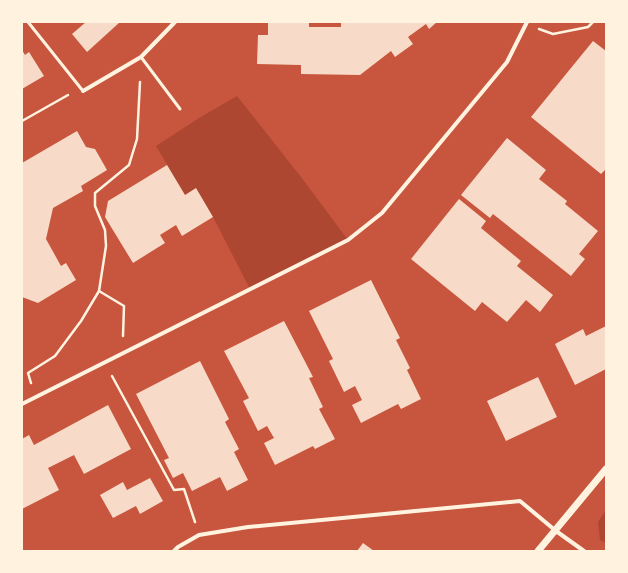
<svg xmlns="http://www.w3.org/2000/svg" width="628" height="573" font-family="'IBM Plex Sans',sans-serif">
  <rect width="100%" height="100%" fill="#c8553d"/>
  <!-- green -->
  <g fill="#ae4732">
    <path d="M237,96L301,177L348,240L250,289L213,217L196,189L185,195L156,146L199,118Z"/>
    <path d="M606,510V543L600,540L598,522Z"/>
  </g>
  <!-- building -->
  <g fill="#f7dbc8">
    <path d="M86,22H120L87,52L72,34Z"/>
    <path d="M268,22H309V27H341V22H437L429,29L426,24L408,37L413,44L395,57L391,51L360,75L301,74V65L257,64L258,35H268Z"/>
    <path d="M593,41L606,51V169L601,174L531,117Z"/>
    <path d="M22,50L25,55L29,52L44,76L22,89Z"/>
    <path d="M77,131L86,147L95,149L107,170L81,186L83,191L53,208L46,239L61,266L66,263L76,280L38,303L22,297V163Z"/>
    <path d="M507,138L546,170L539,179L567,201L565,204L598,231L579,254L585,259L571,276L493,214L490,218L461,195Z"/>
    <path d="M167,165L185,195L196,188L213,217L182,236L176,225L160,235L165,243L133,263L105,217L108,201Z"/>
    <path d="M459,199L486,221L481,228L521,261L517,266L553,295L540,312L526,300L507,322L482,302L475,311L411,259Z"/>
    <path d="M371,280L400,338L396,340L410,368L407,370L421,399L401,409L398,404L361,423L352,405L362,400L355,386L344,392L329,361L333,359L309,311Z"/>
    <path d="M284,321L313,377L309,378L323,407L319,409L335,439L315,449L313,446L275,465L264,443L274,438L267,426L258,431L243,401L249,398L224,351Z"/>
    <path d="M606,326V369L575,385L555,344L583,329L586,336Z"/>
    <path d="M200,361L229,419L225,422L239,449L234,452L248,480L227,491L220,477L192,491L183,473L173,478L164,460L169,458L136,394Z"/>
    <path d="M538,377L557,417L506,441L487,401Z"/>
    <path d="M108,405L131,449L84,474L74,455L48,468L59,490L22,509V439L29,435L34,445Z"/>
    <path d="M150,478L163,501L140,514L136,506L113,518L100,495L123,482L127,490Z"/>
    <path d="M363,543L374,551H357Z"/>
  </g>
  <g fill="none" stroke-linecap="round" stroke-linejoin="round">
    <!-- path -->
    <g stroke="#fff3e0" stroke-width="2.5">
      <path d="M539,29L553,34L588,27L593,22"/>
      <path d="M22,121L68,95"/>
      <path d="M99,291L124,306L123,336"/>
      <path d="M112,376L174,490L184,489L195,522"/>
      <path d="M31,383L28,373L55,356L81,321L99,291L106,246L105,230L95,206V193L129,165L137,139L140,82"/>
    </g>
    <!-- service -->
    <g stroke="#fff3e0" stroke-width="3">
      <path d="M28,22L83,91"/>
      <path d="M141,57L180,109"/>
    </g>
    <!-- minor -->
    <g stroke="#fff3e0" stroke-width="4">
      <path d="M83,91L141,57L175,22"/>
      <path d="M22,404L348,240L382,213L507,62L527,22"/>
      <path d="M174,551L178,547L199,535L248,527L520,501L556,531L584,551"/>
    </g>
    <!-- tertiary -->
    <path stroke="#fff3e0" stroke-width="7" d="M538,551L606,469"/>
  </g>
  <!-- border -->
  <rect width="628" height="573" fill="none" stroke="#fff3e0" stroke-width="46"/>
</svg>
